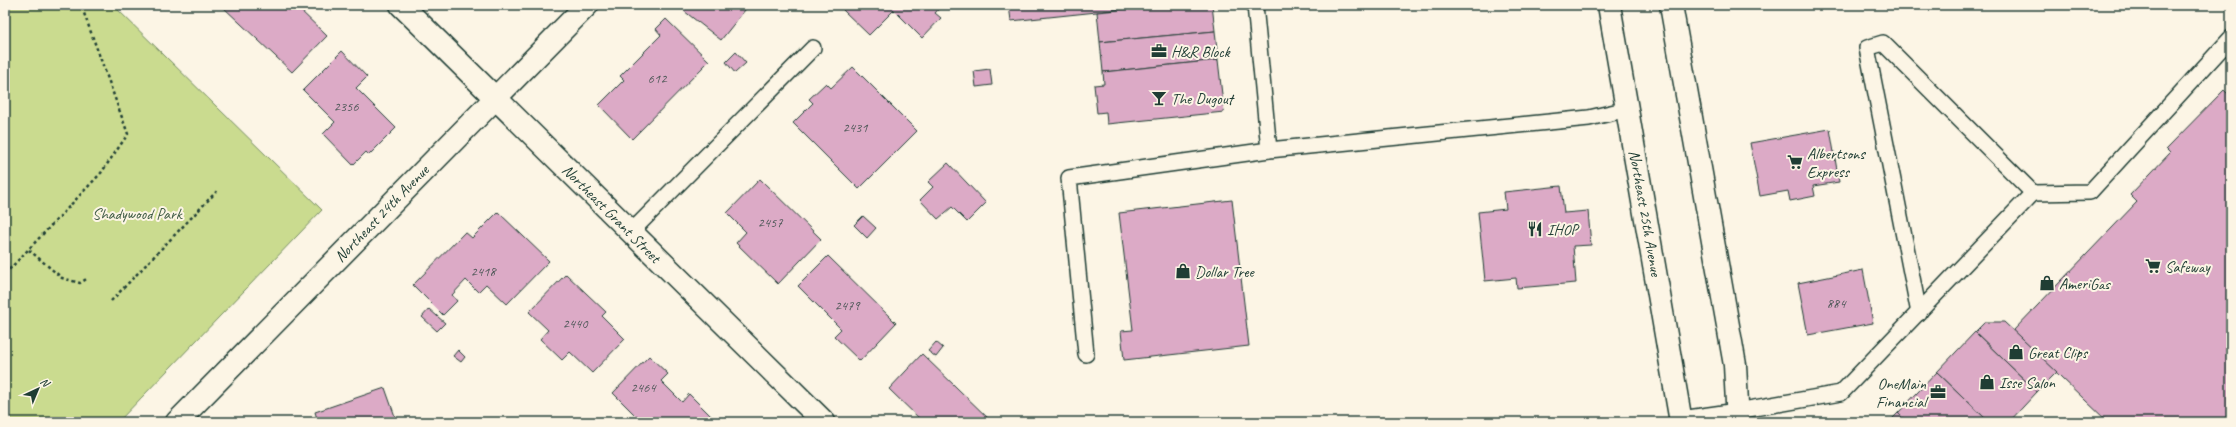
<svg xmlns="http://www.w3.org/2000/svg" width="2236" height="427" font-family="Caveat,sans-serif">
  <rect width="100%" height="100%" fill="#fcf5e5"/>
  <filter id="ink" filterUnits="userSpaceOnUse"><feTurbulence type="fractalNoise" baseFrequency=".025" numOctaves="2"/><feDisplacementMap in="SourceGraphic" scale="8" xChannelSelector="R" yChannelSelector="G"/><feConvolveMatrix kernelMatrix="1 2 1 2 8 2 1 2 1" color-interpolation-filters="sRGB"/></filter>
  <g filter="url(#ink)">
    <!-- green -->
    <path fill="#cadb8f" stroke="#748c62" d="M5,5H113L322,210L118,422H5Z"/>
    <!-- building -->
    <g fill="#dcaac6" stroke="#1f3d34">
      <path d="M225,5H295L327,36L292,72L223,7Z"/>
      <path d="M689,5H749L721,40L684,11Z"/>
      <path d="M848,5H942L935,13L941,18L922,38L894,10L869,35L843,10Z"/>
      <path d="M1009,5H1163L1011,21Z"/>
      <path d="M1163,5H1212L1215,31L1100,42L1097,12Z"/>
      <path d="M666,19L709,61L632,139L599,105L624,80L620,76L661,35L656,29Z"/>
      <path d="M1215,31L1218,60L1103,72L1100,42Z"/>
      <path d="M342,51L367,77L356,88L396,128L369,155L366,152L353,165L323,134L335,122L303,90Z"/>
      <path d="M736,52L746,63L735,73L726,62Z"/>
      <path d="M1218,60L1224,112L1107,124L1106,112L1097,113L1094,85L1104,84L1103,72Z"/>
      <path d="M853,67L917,131L859,189L793,123L813,103L809,99L826,83L831,88Z"/>
      <path d="M990,69L992,85L976,87L974,71Z"/>
      <path d="M2224,90L2229,95L2231,93V422H2108L2013,331L2137,202L2130,195L2170,153L2166,149Z"/>
      <path d="M1830,129L1839,182L1813,186L1815,196L1790,201L1788,191L1760,196L1750,143Z"/>
      <path d="M948,163L986,203L967,222L952,207L938,219L920,200L933,187L928,182Z"/>
      <path d="M760,179L821,239L778,284L736,243L746,232L727,213Z"/>
      <path d="M1561,186L1564,213L1588,211L1591,245L1573,246L1576,283L1517,288L1516,278L1485,281L1478,212L1506,209L1504,192Z"/>
      <path d="M1232,200L1249,346L1124,360L1121,331L1133,330L1119,213Z"/>
      <path d="M498,212L549,261L507,304L486,284L478,292L466,280L452,295L457,301L443,315L413,285L465,232L472,238Z"/>
      <path d="M863,216L876,228L867,238L854,225Z"/>
      <path d="M828,256L896,323L860,361L834,336L841,329L798,286Z"/>
      <path d="M1863,270L1873,323L1808,335L1798,283Z"/>
      <path d="M566,274L606,312L602,316L625,339L592,373L570,352L562,360L540,339L548,330L529,312Z"/>
      <path d="M429,309L445,323L437,331L422,317Z"/>
      <path d="M1985,322H2004L2057,372L2037,392L1975,332Z"/>
      <path d="M1975,332L2037,392L2009,422H1989L1937,372Z"/>
      <path d="M936,342L943,348L936,357L928,351Z"/>
      <path d="M458,350L465,357L461,362L453,356Z"/>
      <path d="M922,354L992,422H923L889,389Z"/>
      <path d="M649,356L668,374L661,381L682,402L689,394L711,416L706,422H642L613,393Z"/>
      <path d="M1937,372L1989,422H1907L1898,413Z"/>
      <path d="M385,388L397,422H318L315,412Z"/>
      <path d="M1898,413L1907,422H1889Z"/>
      <path d="M431,417L441,422H428Z"/>
    </g>
    <g fill="none" stroke-linecap="round" stroke-linejoin="round">
      <defs>
        <g id="lane">
          <path d="M1255,5L1269,150"/>
          <path d="M631,232L813,48"/>
          <path d="M1919,313L1867,48L1883,43L2033,193L2090,192L2231,38"/>
          <path d="M1086,354L1069,178L1269,150L1589,118L1628,109"/>
          <path d="M1681,419L1737,411L1841,393L2033,193"/>
        </g>
        <g id="street">
          <path d="M401,5L824,422"/>
          <path d="M177,422L587,5"/>
        </g>
        <g id="secondary">
          <path d="M1609,5L1681,422"/>
          <path d="M1671,5L1735,365L1738,422"/>
        </g>
      </defs>
      <!-- lane casing -->
      <use href="#lane" stroke="#1f3d34" stroke-width="18"/>
      <!-- street casing -->
      <use href="#street" stroke="#1f3d34" stroke-width="25"/>
      <!-- secondary casing -->
      <use href="#secondary" stroke="#1f3d34" stroke-width="25"/>
      <!-- path -->
      <g stroke="#1f3d34" stroke-width="2.5" stroke-dasharray="3 3" stroke-linecap="butt">
        <path d="M29,250L62,278L80,283L88,278"/>
        <path d="M5,274L101,173L128,134L81,5"/>
        <path d="M111,301L218,190"/>
      </g>
      <!-- lane -->
      <use href="#lane" stroke="#fcf5e5" stroke-width="15"/>
      <!-- street -->
      <use href="#street" stroke="#fcf5e5" stroke-width="22"/>
      <!-- secondary -->
      <use href="#secondary" stroke="#fcf5e5" stroke-width="22"/>
    </g>
  </g>
  <!-- icons -->
  <defs>
    <symbol id="office-bare" viewBox="-9 -9 18 18"><path d="M-6-3h4V-5.5h4V-3h4V5H-6ZM-1-4.5V-3h2v-1.5ZM-6 0V1H6V0Z" fill="#1f3d34" stroke="#fcf5e5" stroke-width="2.5" paint-order="stroke"/></symbol>
    <symbol id="bar-bare" viewBox="-9 -9 18 18"><path d="M-6-5H6L.8 .8V4.5H3.5V6h-7V4.5H-.8V.8Z" fill="#1f3d34" stroke="#fcf5e5" stroke-width="2.5" paint-order="stroke"/></symbol>
    <symbol id="supermarket-bare" viewBox="-9 -9 18 18"><path d="M-6-5.5h2.5l.6 2H6L4.5 2H-2.5L-4.4-4H-6ZM-1.5 3.2a1.3 1.3 0 1 0 .1 0ZM3 3.2a1.3 1.3 0 1 0 .1 0Z" fill="#1f3d34" stroke="#fcf5e5" stroke-width="2.5" paint-order="stroke"/></symbol>
    <symbol id="restaurant-bare" viewBox="-9 -9 18 18"><path d="M-5-6h1v4h1v-4h1v4h1v-4h1v5L-1.5 .5V6h-2V.5L-5-1ZM5-6V6H3V1.5H1.5Q1.5-4 5-6Z" fill="#1f3d34" stroke="#fcf5e5" stroke-width="2.5" paint-order="stroke"/></symbol>
    <symbol id="shop-bare" viewBox="-9 -9 18 18"><path d="M-5-2.5h2.3a2.7 3.5 0 0 1 5.4 0H5L5.5 6h-11ZM-1.5-2.5h3a1.5 2.3 0 0 0-3 0Z" fill="#1f3d34" stroke="#fcf5e5" stroke-width="2.5" paint-order="stroke"/></symbol>
  </defs>
  <g fill-rule="evenodd">
    <use href="#office-bare" x="1148" y="40" width="22" height="22"/>
    <use href="#bar-bare" x="1148" y="87" width="22" height="22"/>
    <use href="#supermarket-bare" x="1784" y="151" width="22" height="22"/>
    <use href="#restaurant-bare" x="1524" y="218" width="22" height="22"/>
    <use href="#supermarket-bare" x="2142" y="255" width="22" height="22"/>
    <use href="#shop-bare" x="1172" y="260" width="22" height="22"/>
    <use href="#shop-bare" x="2036" y="272" width="22" height="22"/>
    <use href="#shop-bare" x="2005" y="341" width="22" height="22"/>
    <use href="#shop-bare" x="1976" y="371" width="22" height="22"/>
    <use href="#office-bare" x="1927" y="381" width="22" height="22"/>
  </g>
  <g text-anchor="middle" stroke-width="4" stroke-linejoin="round" paint-order="stroke">
    <!-- number labels -->
    <g font-size="14" fill="#4e5858">
      <text x="657" y="83">612</text>
      <text x="346" y="111">2356</text>
      <text x="855" y="132">2431</text>
      <text x="770" y="227">2457</text>
      <text x="483" y="276">2418</text>
      <text x="1836" y="308">884</text>
      <text x="847" y="310">2479</text>
      <text x="575" y="328">2440</text>
      <text x="643" y="392">2464</text>
    </g>
    <!-- poi labels -->
    <g font-size="16" fill="#1f3d34" stroke="#fcf5e5" text-anchor="start">
      <text x="1171" y="57">H&amp;R Block</text>
      <text x="1171" y="104">The Dugout</text>
      <text x="1807" y="159">Albertsons<tspan x="1807" dy="18">Express</tspan></text>
      <text x="1547" y="235">IHOP</text>
      <text x="2165" y="272">Safeway</text>
      <text x="1195" y="277">Dollar Tree</text>
      <text x="2059" y="289">AmeriGas</text>
      <text x="2028" y="358">Great Clips</text>
      <text x="1999" y="388">Isse Salon</text>
      <text x="1926" y="389" text-anchor="end">OneMain<tspan x="1926" dy="18">Financial</tspan></text>
    </g>
    <!-- park labels -->
    <g font-size="16" fill="#415d46" stroke="#fcf5e5">
      <text x="137" y="219">Shadywood Park</text>
    </g>
    <!-- street labels -->
    <g font-size="16" fill="#1f3d34" stroke="#fcf5e5">
      <text transform="translate(381 213) rotate(-46)" y="6">Northeast 24th Avenue</text>
      <text transform="translate(612 213) rotate(45)" y="6">Northeast Grant Street</text>
      <text transform="translate(1646 213) rotate(80)" y="6">Northeast 25th Avenue</text>
    </g>
  </g>
  <!-- margin -->
  <rect width="2236" height="427" fill="none" stroke="#fcf5e5" stroke-width="20"/>
  <rect x="10" y="10" width="2216" height="407" fill="none" stroke="#1f3d34" stroke-width="1.5" filter="url(#ink)"/>
  <!-- north arrow -->
  <g transform="translate(38 389) rotate(44)" stroke="#fcf5e5" stroke-width="3" paint-order="stroke">
  <path d="M0-3L7 15L0 10L-7 15Z" fill="#1f3d34"/>
  <text y="-6" font-size="11" font-weight="bold" text-anchor="middle" fill="#1f3d34">N</text>
  </g>
</svg>
